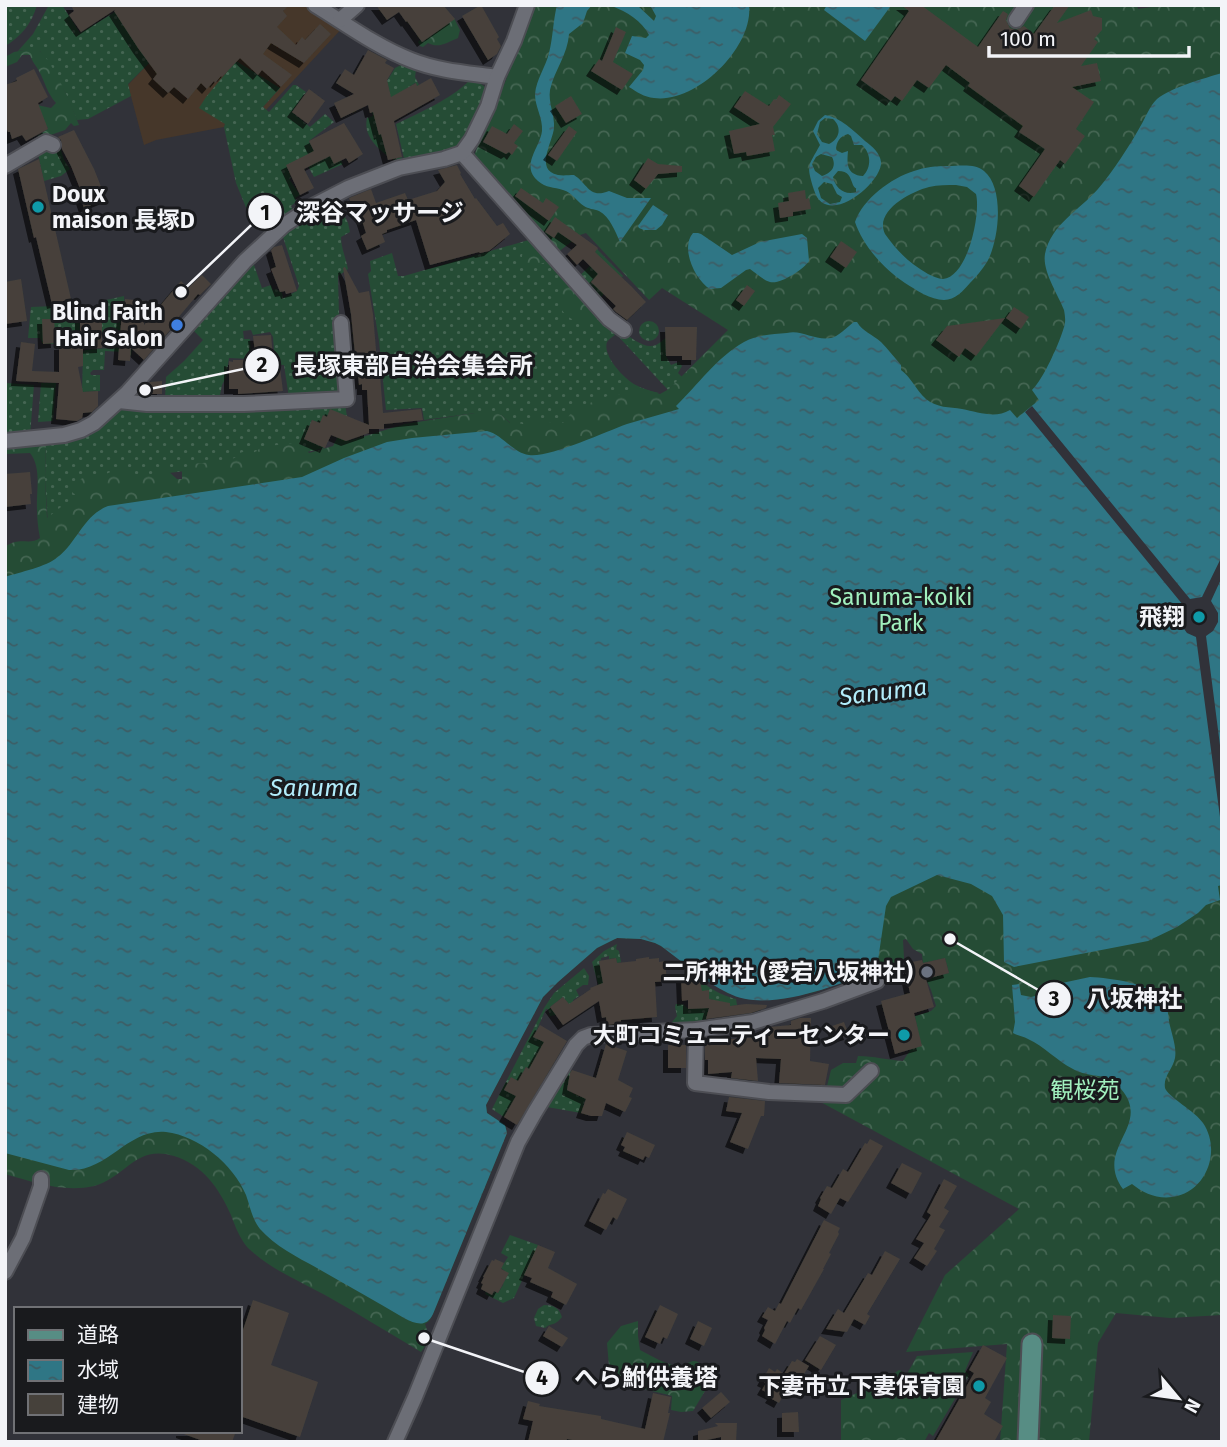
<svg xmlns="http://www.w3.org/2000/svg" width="1227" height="1447" font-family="'Fira Sans','Noto Sans JP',sans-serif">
  <defs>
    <pattern id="grass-dots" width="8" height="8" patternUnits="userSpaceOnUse" patternTransform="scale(1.75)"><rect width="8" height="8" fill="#254c35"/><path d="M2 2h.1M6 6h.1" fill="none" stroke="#456653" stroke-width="1.8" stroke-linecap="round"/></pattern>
    <pattern id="forest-crowns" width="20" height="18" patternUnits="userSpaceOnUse" patternTransform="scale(1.75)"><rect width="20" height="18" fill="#254c35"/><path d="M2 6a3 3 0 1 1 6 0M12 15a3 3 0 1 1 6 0" fill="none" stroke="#456653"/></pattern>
    <pattern id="water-ripples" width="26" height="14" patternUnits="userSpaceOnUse" patternTransform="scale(1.75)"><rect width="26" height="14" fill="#2f7685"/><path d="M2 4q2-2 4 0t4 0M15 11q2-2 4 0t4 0" fill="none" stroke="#3d5d65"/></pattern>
    <filter id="shadow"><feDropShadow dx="-5" dy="5" stdDeviation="0" flood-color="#0009"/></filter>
  </defs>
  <rect width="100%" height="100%" fill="#313239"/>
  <!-- industrial -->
  <path fill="#46372a" d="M112,5H315L346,24L266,110L263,107L279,89L225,124L224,127L156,140L144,145L128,85L149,63L123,25Z"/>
  <!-- grass -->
  <g fill="url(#grass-dots)">
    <path d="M5,5H37C32,23 21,37 5,46Z"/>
    <path d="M49,5H62L80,33L115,12L149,63L128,84L131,96L88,119L77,120L65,92L40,51L25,50L18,51L33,34Z"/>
    <path d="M236,61L280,88L263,107L269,112L293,85H296L306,92L292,112L310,127L325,114L334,122L309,141L319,161L337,152L343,164L314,177L303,157L288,169L291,178L289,179L300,195L295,198L297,201L291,206L294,212L268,235L246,215L247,210L236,183L224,127L225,124L199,108L206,97Z"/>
    <path d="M403,64L416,70L415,77L419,85L417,86L415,83L391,99L387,81L395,68Z"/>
    <path d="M469,81C475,82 481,83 485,87C485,106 469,136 456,149L405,163L396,124C419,113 451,99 469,81Z"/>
    <path d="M393,107L376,125L379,134H381L385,149L392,148L395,159L402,157L404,163L400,164C384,154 362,139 367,118L373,116L372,112Z"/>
    <path d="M58,141L64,160L70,169L61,176L44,181L37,150Z"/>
    <path d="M336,198L348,223L350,232L341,237C341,248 346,258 348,269L338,276L341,394L289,398L284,365H275L273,337L270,332L253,335L251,330L243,331L244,339H250L251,359L229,358L226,377L222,385L219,400L165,399L166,377L184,361L203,340L191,328L253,262L262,288L271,285L273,290L276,289L282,293L283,298L297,291L299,286L281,231Z"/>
    <path d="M532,239L615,335C612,337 609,339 607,342C602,356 626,381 638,386C644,390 652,391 659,393H656L563,423L540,427L514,426L501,415L475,413L424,420L422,408L386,410L379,341L368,274L371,271L370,261L392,253L398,276H404Z"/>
    <path d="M596,248L623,276L616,283L598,274L604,294L598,300L577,278L591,265L586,260L596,251Z"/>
    <path d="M124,296L125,312H121L120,328H123L120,339L115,340V335L101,334L103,304L106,300Z"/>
    <path d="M79,301L80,337H76L74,344H43L40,338H28L31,307L54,306Z"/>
    <circle cx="649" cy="331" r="10"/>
    <path d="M622,332C631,337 645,350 656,345C660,343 663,340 667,337L666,356L671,365L679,362L682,366L678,373L682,377L668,390L618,336Z"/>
    <path d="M123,347L132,348L131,356H126L125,352L105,351L104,370H93L90,373L91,375H100V391L82,392L83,352L85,350Z"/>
    <path d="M5,383L34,385L30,436L5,437Z"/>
    <path d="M41,383H56L53,421L38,422Z"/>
    <path d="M345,403L347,417L330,410L327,417L323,416L320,423L312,420L304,439L325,448L266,461L96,482L78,504L48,525L45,479L46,441L116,410L122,408L312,404L314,409Z"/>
    <path d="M617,944L616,949L619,951L621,962L617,963L616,958L609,959V956L601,958V960L599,961L604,986L599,987L592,962L604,951Z"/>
    <path d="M584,968L589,976L588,985H583L576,990L579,996L573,1000L576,1013L563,997L550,1007L556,1015L550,1016L548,1009H546L534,1036L544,1042L531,1070L526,1067L518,1081L511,1078L504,1089L516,1096L504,1117L492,1109L544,1008L554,993Z"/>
    <path d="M693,976C711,988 715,993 736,999L737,1005L726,1007L711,999L705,1023L672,1026V1022L677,1016L675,1007L676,1004H683L688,1009L707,1008L709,1000V991H702L699,982H694Z"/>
    <path d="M571,1070L567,1090L580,1097L587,1095L581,1113L547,1107V1102L567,1072Z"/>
    <path d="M510,1235L538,1245L514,1298L503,1303L485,1294L486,1292L492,1295L494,1291L498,1293L503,1285L505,1271L501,1268L508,1257L501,1253Z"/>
    <path d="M544,1305C554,1305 559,1308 562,1317C554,1327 552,1322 545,1328L536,1326L534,1318L538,1309Z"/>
  </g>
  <!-- forest -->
  <g fill="url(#forest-crowns)">
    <path d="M535,5H1137L1138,9L1165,5H1222V1315L1170,1318L1116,1313L1098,1343L1089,1442H1000L1007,1344L906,1352L945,1275L1019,1209L815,1099L825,1094L831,1070L843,1063H856L858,1056C874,1056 887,1060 903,1061L911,1049L921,1046L915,1016L931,1011L936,1006L931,990L926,979L949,973L945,958L923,963L922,954L913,949L906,939L903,940L904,958L898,971L878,969L815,992L781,999L759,1000L727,993L661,946L655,943L641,939L617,938L597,948L558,982L543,997L486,1105L487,1113L505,1125L507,1133L433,1314L429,1321L425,1324L430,1339L421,1352C389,1333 357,1313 325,1295C299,1281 270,1269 248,1248C240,1239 235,1226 231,1215C219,1188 203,1165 174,1156C136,1144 126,1177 94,1186C64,1193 33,1182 5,1174V547C19,536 30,546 40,538C38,528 37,518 37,509C36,491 42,468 30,453L5,454V443L46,441L45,479L47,518L61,507L77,500L78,496L73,493C73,478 93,471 105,475C110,471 122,468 129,468L130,473L132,475L152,474L156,471L163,470L168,471L177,479H182V470C191,462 199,464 211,462C218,462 221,459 228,461L236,457L242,452L250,454L257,451L261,447L293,443L306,449L309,453L333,446L337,438L343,437L349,441L405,424L475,413H495L501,415L510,423L515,422L526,425L534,421L563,423L576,407L593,402L610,395L631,393L639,387L660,394L669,389L728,330L662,288L649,300L586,233L580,235L557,253L551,247L546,262L526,269C517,256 524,247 536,239L474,156L477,148L494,114L499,98Z"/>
    <path d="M454,18L460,30L458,38C448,42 439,49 428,43L423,47L420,46L418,42L420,40L422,42Z"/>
    <path d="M35,48C51,55 73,108 79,125L74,126L71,123L65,130L39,139L37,136L48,129L47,126L44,127L37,105L51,108L56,103C47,93 45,82 39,71C36,65 32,62 30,55H22L17,62L5,67V57L14,52Z"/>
    <path d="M570,278L595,313L584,322L579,323C564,315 561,313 559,297C559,289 559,286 563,280Z"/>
    <path d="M638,1321V1336L640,1350L659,1360L680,1368C694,1359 696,1358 706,1370L704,1378L705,1391L693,1411L681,1412L671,1410L672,1396C656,1391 634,1389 621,1379C616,1375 612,1370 609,1366L607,1343L621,1326Z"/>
    <path d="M973,1352L965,1371L969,1375L933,1436L929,1433L924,1442H841V1400L880,1383L899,1370L907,1374L917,1356Z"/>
  </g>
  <!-- water -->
  <g fill="url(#water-ripples)" fill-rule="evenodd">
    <path d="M557,5H592L587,11L583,23L569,34C568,54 554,71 550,90C548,103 555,115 554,128C553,141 534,170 558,175C563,176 569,175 574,175C588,184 589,199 609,191L627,198H651L620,242C615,231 610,217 599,211C594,209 588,209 584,206C576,201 573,193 563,190C554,187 546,188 538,181C520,165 540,148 542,131C543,118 535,107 535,94C536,80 546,66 549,53C553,37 553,21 557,5Z"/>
    <path d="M612,5H637L654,21L656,16L650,5H749C754,47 696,104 654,98C644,97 637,92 629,87L643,70L644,65L640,60L625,53L632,36L646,38L649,35C642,21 627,12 612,6Z"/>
    <path d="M827,5H888L890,7L865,41L824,10Z"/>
    <path d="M1222,73V885L1218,886L1220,900L1206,905L1198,913L1177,927L1148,941L1014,967L1004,962L1003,915L992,896L971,884L937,875L891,897L886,906L877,967L875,971C835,985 769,1014 728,993C705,982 682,961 661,946L655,943L641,939L617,938L597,948L558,982L543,997L486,1105L487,1113L505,1125L507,1133L433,1314C426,1328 416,1324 404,1318C376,1301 346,1285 317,1268C297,1257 275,1246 260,1229C252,1219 250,1206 246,1195C233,1164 199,1136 166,1132C128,1128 108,1172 69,1170L5,1153V577C20,572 46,567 58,557C77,542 84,515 108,506L302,477L344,458L387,442L412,438L487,431C503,435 513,453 529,455C549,458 605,432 627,424C644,419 662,414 679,409L676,406C698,385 717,357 744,342C756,335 773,334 787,333C801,329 815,341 831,338C838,337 847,327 854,322H857C863,332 872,334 881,342C888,349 894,357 901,365V370C911,377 916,390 926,399C937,408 949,407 962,409C978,412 995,419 1010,410L1017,418L1039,400L1032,390C1043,380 1060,342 1064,327C1066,321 1065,316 1064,310C1058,294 1042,271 1045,254C1051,224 1080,210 1098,189C1114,170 1128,148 1140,127C1146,117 1149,107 1157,99C1170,88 1205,78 1222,73Z"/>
    <path d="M825,115C840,117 854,131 865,141C872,146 880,153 881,162C883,182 826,230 814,190C806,164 808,167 820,145L813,131L818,121ZM825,118L833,119C842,127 840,139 829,144L822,142L817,134L820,122ZM848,134L851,136L854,145H862C871,153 872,167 863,176C846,175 847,163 848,151L842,153L836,150C836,142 840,136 848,134ZM821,154L832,157C837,167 831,173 822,176L815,171L812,164L816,157ZM838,171C849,171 850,177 853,185C857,192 856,184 856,192C845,196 835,188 833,177ZM824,182L832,184L837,194L842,197L840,202L830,204L821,198L818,188Z"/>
    <path d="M948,166C959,166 975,163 984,171C1005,188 999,241 987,262C982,270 976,277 970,283C963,291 955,300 944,300C931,300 916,290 905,283C884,269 863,246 855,222C863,199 891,178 914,171C925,167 936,166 948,166ZM956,185L967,187L976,194C981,213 968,277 943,279C938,279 933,276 928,274C909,263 897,251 885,234C874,211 910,192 929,187C938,185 947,185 956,185Z"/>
    <path d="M653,205L668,215L662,225L656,230H644L639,228L638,226Z"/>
    <path d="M693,233H698L701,234L732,255L760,242L802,234L807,238L809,261C804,269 780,285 770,282C763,280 756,273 750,269L746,270L721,288L710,289C695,280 680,248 693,233Z"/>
    <path d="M1090,977C1110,978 1152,983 1164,1001C1168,1007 1168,1014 1169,1021C1171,1033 1177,1046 1175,1058C1173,1069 1163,1076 1165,1088C1167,1096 1196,1112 1203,1123C1222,1151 1206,1193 1172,1197C1157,1199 1143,1193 1132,1184L1123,1189C1093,1148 1153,1126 1121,1089C1107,1071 1090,1079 1073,1069C1057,1061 1044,1046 1028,1039C1023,1036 1018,1036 1013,1033L1015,1022L1012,985L1019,984L1021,995L1031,997L1049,993L1054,991L1062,983Z"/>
  </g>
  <!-- pier -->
  <path fill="#313239" d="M1032,406L1190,599L1202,597L1222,556V577L1211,601L1218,613V622L1213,631L1206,636L1222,761V832L1196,637L1187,633L1179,622V616L1183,605L1025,412Z"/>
  <!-- building -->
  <g fill="#46413b" filter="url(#shadow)">
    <path d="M71,5H289L283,11L287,16L277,27L296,45L302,37L305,40L320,24L331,34L304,63L271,43L263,54L292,75L281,87L262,70L258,75L240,58L222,77L221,76L215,83L214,81L207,89L201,83L188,99L174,87L168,93L153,79L157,74L138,48L114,11L116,9L81,32L69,15L74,11Z"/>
    <path d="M376,5H443L455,19L422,42L407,21L406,22L399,12L387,20Z"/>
    <path d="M481,5L499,37L497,39L501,46L497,54L488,60L462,16Z"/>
    <path d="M901,5H921L978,47L1003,11L1008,14L1006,20L1010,28L1016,30L1024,26L1034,34L1055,5H1070L1057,23L1091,10L1093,16L1102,18V30L1094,39L1098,42L1081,66L1097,63L1101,81L1072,87L1094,102L1076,129L1085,136L1065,164L1060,160L1034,197L1019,186L1045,149L1019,132L1023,126L968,86L970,83L946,65L929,88L917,80L902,101L895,96L891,101L861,80L909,11Z"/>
    <path d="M616,27L626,32L613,62L633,74L622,90L591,71L599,59L602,61Z"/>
    <path d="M368,50L387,60L385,63L394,68L387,80L391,97L416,83L417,86L431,78L440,95L394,121L402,157L388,160L381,134L379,135L373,112L370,113L368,105L341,118L334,103L354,94L336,83L345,69L354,75Z"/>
    <path d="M34,69L48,97L38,103L48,129L26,141L22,135L12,139L10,132H8L5,125V85L17,81L16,78Z"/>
    <path d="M309,89L325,101L308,124L292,112Z"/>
    <path d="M745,91L767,105L769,106L774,99L776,100L779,95L791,104L773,127L775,135H772L775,151L747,156L746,152L734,154L729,131L760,124L734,107Z"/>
    <path d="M571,96L582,114L566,123L555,106Z"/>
    <path d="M344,123L363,154L349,163L346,158L334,164L330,156L304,169L314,188L300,195L286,165L314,151L309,141Z"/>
    <path d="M514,124L523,131L514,143L518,146L512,155L509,152L506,154L483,142L492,126L507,134Z"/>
    <path d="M569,126L577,132L557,161L548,155Z"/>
    <path d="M74,130L94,169L106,199L84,208L79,193L81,191L71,166L62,149L61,140L58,137Z"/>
    <path d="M648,158L658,164L682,166V172L658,174L646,189L634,180Z"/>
    <path d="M39,159L71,299L52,304L36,237L34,238L18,169Z"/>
    <path d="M457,165L461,173L460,174L475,199L476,198L497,226L503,223L510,234L489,251L480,253L479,252L430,265L416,220L387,230V232L382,234L385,242L367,250L361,236L366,233L357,205L352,206L349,198L371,189L376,203L405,193L408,200L437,191L445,182L438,170Z"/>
    <path d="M521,188L543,203L546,198L559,207L549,221L515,196Z"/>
    <path d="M805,190L806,199L809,198L811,209L793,212V216L780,218L778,203L789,201L788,193Z"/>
    <path d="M555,217L598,248L595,252L632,287L646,302L627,320L616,312L613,309L616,306L591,282L598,274L583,259L577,265L567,254L577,245L558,232L554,238L545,232Z"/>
    <path d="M841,241L857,252L846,268L830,257Z"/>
    <path d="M282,245L297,291L286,294L285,291L280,292L271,269L276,267L271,250L274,247Z"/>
    <path d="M345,267L359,293L369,291L373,314L377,362H379L383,413L421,409L423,420L384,424V429H369V433L346,441L331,435L325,448L304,439L312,420L320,423L323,415L327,417L330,409L369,425L367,390H362V384L359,385L358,375L355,376L354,364H356L351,314L343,268Z"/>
    <path d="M202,275L211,284L200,295L198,294L177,319L179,320L144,360L131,348L130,361L118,360L122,312H125V299L145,301L144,325L181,281L188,288Z"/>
    <path d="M21,279L27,321L5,324V282Z"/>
    <path d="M747,285L755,291L744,306L736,300Z"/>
    <path d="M80,307H102V348L83,349V366L78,367L83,392L98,391V406L92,412L83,413L82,418L77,421L56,419L59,383L16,381L21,342L35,344L32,371L59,372V345L75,344L76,337H80Z"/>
    <path d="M1014,307L1029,317L1021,329L1006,318Z"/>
    <path d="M1005,318L976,356L965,348L959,357L936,340L947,326Z"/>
    <path d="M42,319H54L56,343L43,344Z"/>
    <path d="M665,327H697L696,360H682V356H666Z"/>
    <path d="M271,335L274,369L280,368L283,391L238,394V389H229V361L233,362V360H256L253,336Z"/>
    <path d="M162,381V394H139L150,382Z"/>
    <path d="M30,472L32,494H30L31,504L5,507V474Z"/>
    <path d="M649,957V959L659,958V962L665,961L667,981L655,982L657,1017L621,1020V1023L607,1025L606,1017L602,1018L599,1001L563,1025L550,1007L563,997L569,1004L591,989L590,988L603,983L599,961L616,958L617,963L636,961V959Z"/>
    <path d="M945,958L949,973L926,979L934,1007L914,1013L922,1046L895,1054L881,1001L910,993L905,970L909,969L907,963L922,960L923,963Z"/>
    <path d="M693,976L694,982L700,981L702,991L709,990V999L730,1003V1006L746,1004L767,1005L766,1008L751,1013L706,1019L709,1008L688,1009V1000L682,1001L681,977Z"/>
    <path d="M800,1018H811L810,1061L829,1064L825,1085L779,1083L781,1059L756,1058L758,1081L731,1078L732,1072L708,1074V1060H705V1041L770,1036L769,1027L791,1025V1021Z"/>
    <path d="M844,1022L849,1035L836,1039L832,1026Z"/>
    <path d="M540,1025L567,1041L517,1125L504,1117L516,1096L504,1090L511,1077L518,1081L526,1067L529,1069L544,1042L533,1037Z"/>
    <path d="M606,1044L627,1051L618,1080L633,1088L629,1097L632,1098L625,1112L606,1103L602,1116H591L581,1113L586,1099L567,1090L570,1073L572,1070L596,1078Z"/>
    <rect x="668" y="1045" width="18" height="23"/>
    <path d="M729,1097L765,1101L764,1116H761L748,1149L730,1142L742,1113L726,1111Z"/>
    <path d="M627,1132L655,1145L649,1158L645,1156L643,1160L623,1151L625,1147L621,1145Z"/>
    <path d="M870,1139L883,1146L848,1202L840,1198L831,1214L818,1206L821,1199L820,1198L827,1186L832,1188L843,1169L848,1172L865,1143L867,1144Z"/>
    <path d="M902,1163L922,1173L911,1194L891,1183Z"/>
    <path d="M944,1179L957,1186L944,1208L949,1211L939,1227L945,1230L934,1249L937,1251L927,1266L914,1258L924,1243L916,1239L931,1215L927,1212Z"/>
    <path d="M608,1189L627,1199L617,1220L613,1217L606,1230L589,1221L603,1193L605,1194Z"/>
    <path d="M824,1220L840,1228L838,1232L839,1234L829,1253L831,1254L823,1269H824L801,1310L798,1308L790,1323L787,1321L775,1344L762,1336L765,1330L764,1328L768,1320L762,1317L768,1307L775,1311L779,1303L781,1304Z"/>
    <path d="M538,1245L555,1252L548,1268L577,1284L566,1305L551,1297L553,1292L530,1282L532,1278L524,1275Z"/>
    <path d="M885,1251L900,1259L867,1314L870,1316L865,1325L854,1319L847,1332L826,1329L838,1309L844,1313L868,1273L872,1275Z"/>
    <path d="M495,1259L504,1263L501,1269L509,1273L498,1293L494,1291L492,1295L481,1289L483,1284L481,1283L484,1277H483L492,1260L494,1261Z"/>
    <path d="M253,1300L289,1313L271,1365L318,1382L300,1437L240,1416V1339Z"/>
    <path d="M660,1305L678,1314L667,1339L663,1337L660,1344L645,1337Z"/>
    <path d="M1053,1315L1071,1316L1070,1339L1052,1338Z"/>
    <path d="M698,1321L712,1328L704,1346L690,1339Z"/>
    <path d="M549,1326L568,1338L562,1347L543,1336Z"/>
    <path d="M820,1336L836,1345L821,1370L805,1360Z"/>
    <path d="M983,1345L1007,1358L985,1398L991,1402L984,1414L1003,1426L994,1442H935L974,1373L969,1370Z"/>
    <path d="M797,1359L809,1366L798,1384L792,1380L779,1403L770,1398L772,1395L762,1390L766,1383L762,1381L769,1368L775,1372L777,1369L784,1374L792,1361L795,1362Z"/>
    <path d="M721,1392L730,1402L711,1418L702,1408Z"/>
    <path d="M653,1393L671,1397L668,1413H670L663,1442H583L567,1439L566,1442H528L533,1421L523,1419L528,1401L540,1404L539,1406L601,1416V1419L645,1429Z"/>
    <path d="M798,1412L799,1432H782V1413Z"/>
    <path d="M715,1423H737L736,1442H721V1437L698,1442V1431L718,1426Z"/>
    <path d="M181,1431H236L232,1442H206L181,1433Z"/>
  </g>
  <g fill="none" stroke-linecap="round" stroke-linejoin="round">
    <defs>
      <g id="street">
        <path d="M315,5C346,24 377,47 411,60C438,71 469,73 497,77"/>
        <path d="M340,20L357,5"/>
        <path d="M1016,20L1026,5"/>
        <path d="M462,153L609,319L624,330"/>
        <path d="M5,166L46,142L53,145"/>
        <path d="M119,401L147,404H244L347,399L341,323"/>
        <path d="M5,441L64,435L81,430L94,423L127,393L245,261L284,225L313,206L348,188L399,168L444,159L462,153L472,139L488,106L497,77L514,41L527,5"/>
        <path d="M696,1030L695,1083L769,1092L846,1095L871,1071"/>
        <path d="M5,1272L23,1238L41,1186V1179"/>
        <path d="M395,1442L415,1397L518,1142L535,1112L576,1045L583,1038L591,1035L696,1030L753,1022L823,1001L877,981"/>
      </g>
      <path id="secondary" d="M1028,1442L1032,1344"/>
    </defs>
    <!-- street casing -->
    <use href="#street" stroke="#4d4e54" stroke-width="18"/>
    <!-- secondary casing -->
    <use href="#secondary" stroke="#4d4e54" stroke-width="23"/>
    <!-- street -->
    <use href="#street" stroke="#6c6e76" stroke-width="14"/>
    <!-- secondary -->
    <use href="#secondary" stroke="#578d84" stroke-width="19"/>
  </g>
  <!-- markers -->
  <g fill="#0f9aa8" stroke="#191a1d" stroke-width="2.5">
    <circle cx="38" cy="207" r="7"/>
    <circle cx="1199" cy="617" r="7"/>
    <circle cx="904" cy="1035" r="7"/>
    <circle cx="979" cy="1386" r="7"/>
  </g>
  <circle fill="#3f7fe0" stroke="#191a1d" stroke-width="2.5" cx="177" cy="325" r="7"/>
  <circle fill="#6b7280" stroke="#191a1d" stroke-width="2.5" cx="927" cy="972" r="7"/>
  <g text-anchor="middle" stroke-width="6" stroke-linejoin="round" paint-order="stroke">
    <!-- poi labels -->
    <g font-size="23" font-weight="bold" fill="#f3f4f8" stroke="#191a1d" text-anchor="end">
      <text x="52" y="202" text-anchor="start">Doux<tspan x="52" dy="26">maison 長塚D</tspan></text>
      <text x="163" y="320">Blind Faith<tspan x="163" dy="26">Hair Salon</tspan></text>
      <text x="1185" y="625">飛翔</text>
      <text x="913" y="980">二所神社 (愛宕八坂神社)</text>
      <text x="890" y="1043">大町コミュニティーセンター</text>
      <text x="965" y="1394">下妻市立下妻保育園</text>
    </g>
    <!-- park labels -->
    <g font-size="23" fill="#a1f0be" stroke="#191a1d">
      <text x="901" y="605">Sanuma-koiki<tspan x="901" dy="26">Park</tspan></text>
      <text x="1085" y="1098">観桜苑</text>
    </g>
    <!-- water labels -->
    <g font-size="24" font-style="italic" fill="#b2ecfa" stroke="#191a1d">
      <text transform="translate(883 692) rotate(-7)" y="8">Sanuma</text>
      <text x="314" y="796">Sanuma</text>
    </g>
  </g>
  <!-- callouts -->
  <path fill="none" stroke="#f3f4f8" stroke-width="2.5" d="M181 292L265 212M145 390L262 365M950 939L1054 999M424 1338L542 1378"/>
  <g fill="#f3f4f8" stroke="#191a1d" stroke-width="2.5">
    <circle cx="181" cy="292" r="7"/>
    <circle cx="145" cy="390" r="7"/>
    <circle cx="950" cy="939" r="7"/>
    <circle cx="424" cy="1338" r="7"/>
    <circle cx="265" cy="212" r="18"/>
    <circle cx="262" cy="365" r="18"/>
    <circle cx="1054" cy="999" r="18"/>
    <circle cx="542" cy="1378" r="18"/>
  </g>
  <g font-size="21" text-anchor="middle" font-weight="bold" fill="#111">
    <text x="265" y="220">1</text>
    <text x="262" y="372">2</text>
    <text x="1054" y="1006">3</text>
    <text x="542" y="1385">4</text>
  </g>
  <g font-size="24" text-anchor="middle" font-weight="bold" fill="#f3f4f8" stroke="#191a1d" stroke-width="6" stroke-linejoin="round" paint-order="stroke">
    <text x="380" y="221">深谷マッサージ</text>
    <text x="413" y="374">長塚東部自治会集会所</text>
    <text x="1134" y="1007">八坂神社</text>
    <text x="646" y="1386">へら鮒供養塔</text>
  </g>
  <!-- border -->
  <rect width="1227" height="1447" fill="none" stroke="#f3f4f8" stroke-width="14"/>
  <!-- legend -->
  <rect x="14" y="1307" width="228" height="126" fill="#191a1d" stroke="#707175" stroke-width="2"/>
  <rect x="28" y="1330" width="35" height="10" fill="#578d84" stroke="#707175" stroke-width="2"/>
  <text x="77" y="1342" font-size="21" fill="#f3f4f8">道路</text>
  <rect x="28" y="1360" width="35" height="21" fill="url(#water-ripples)" stroke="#707175" stroke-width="2"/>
  <text x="77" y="1377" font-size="21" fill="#f3f4f8">水域</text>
  <rect x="28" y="1394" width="35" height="21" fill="#46413b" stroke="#707175" stroke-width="2"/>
  <text x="77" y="1412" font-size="21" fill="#f3f4f8">建物</text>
  <!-- north arrow -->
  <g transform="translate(1178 1398) rotate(119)" stroke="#191a1d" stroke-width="5" paint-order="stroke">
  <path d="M0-5L12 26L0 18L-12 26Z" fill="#f3f4f8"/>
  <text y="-10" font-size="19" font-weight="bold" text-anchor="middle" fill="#f3f4f8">N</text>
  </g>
  <!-- scale -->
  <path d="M989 46v10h200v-10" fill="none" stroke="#f3f4f8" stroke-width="3.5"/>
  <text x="1000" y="46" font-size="21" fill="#f3f4f8" stroke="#191a1d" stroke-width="5" paint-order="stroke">100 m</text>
</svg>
